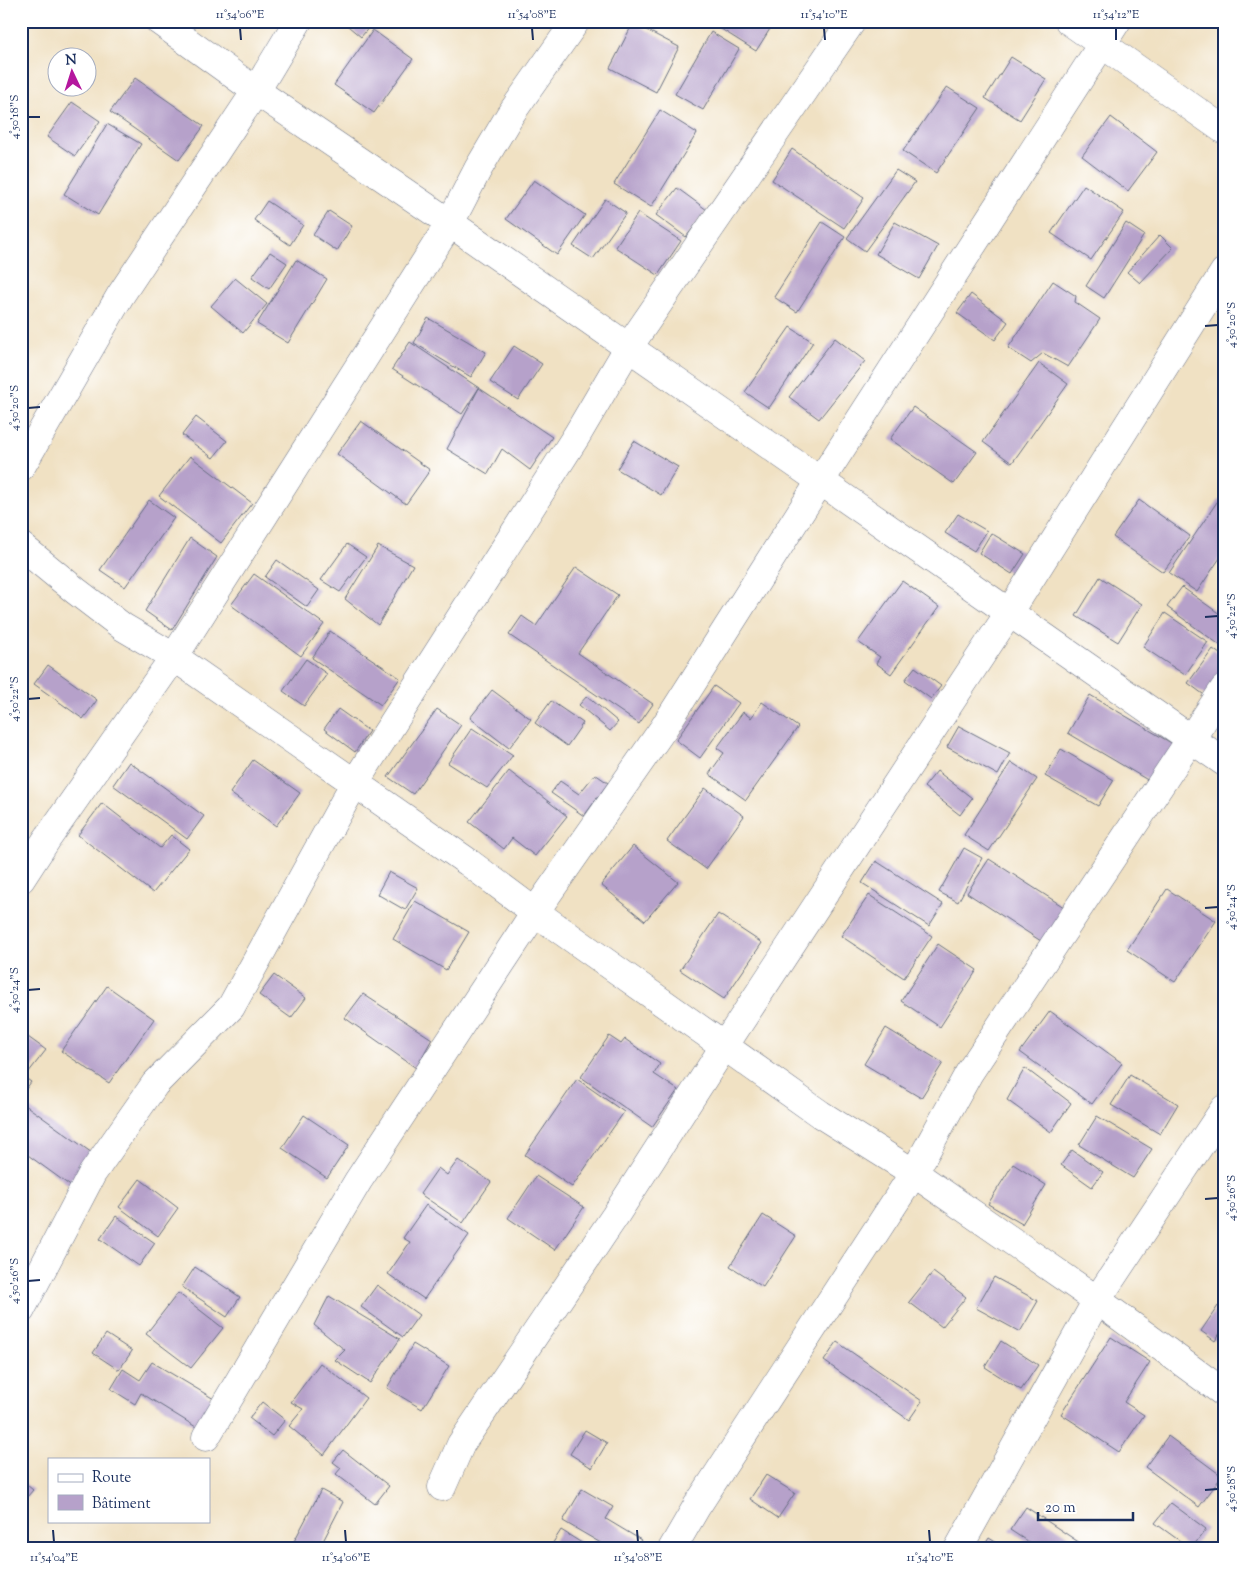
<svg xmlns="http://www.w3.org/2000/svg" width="1245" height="1570" font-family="'Sorts Mill Goudy',serif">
  <rect width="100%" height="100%" fill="#fff"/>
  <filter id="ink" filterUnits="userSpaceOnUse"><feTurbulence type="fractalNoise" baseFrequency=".02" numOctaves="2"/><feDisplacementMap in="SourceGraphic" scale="10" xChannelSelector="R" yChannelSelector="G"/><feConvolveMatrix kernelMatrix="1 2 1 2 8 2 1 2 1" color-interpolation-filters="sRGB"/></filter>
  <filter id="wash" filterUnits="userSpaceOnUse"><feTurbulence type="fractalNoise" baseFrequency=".0096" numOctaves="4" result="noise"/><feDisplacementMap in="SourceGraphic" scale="20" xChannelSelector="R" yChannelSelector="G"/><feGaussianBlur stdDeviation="1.12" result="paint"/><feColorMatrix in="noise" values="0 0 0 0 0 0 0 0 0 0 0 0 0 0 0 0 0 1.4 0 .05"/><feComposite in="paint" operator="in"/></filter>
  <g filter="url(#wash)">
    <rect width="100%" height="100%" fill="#f0e1c3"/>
    <g id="blocks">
      <!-- building -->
      <g fill="#b6a1ca">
        <path d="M342,21H374L361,37Z"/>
        <path d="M715,21H775L756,51L713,24Z"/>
        <path d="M633,23L679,47L656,92L610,68Z"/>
        <path d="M373,30L413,59L374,113L334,85Z"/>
        <path d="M711,32L739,49L703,110L675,94Z"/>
        <path d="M1011,57L1046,79L1020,120L985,98Z"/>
        <path d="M135,78L204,126L179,160L110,112Z"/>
        <path d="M947,87L980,108L936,173L903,151Z"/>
        <path d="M72,102L100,121L75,156L47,137Z"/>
        <path d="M660,110L697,133L651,207L614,184Z"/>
        <path d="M1111,117L1157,152L1128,191L1082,156Z"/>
        <path d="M107,124L141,144L98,215L64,194Z"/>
        <path d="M792,149L864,198L844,228L772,180Z"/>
        <path d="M896,170L915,182L865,251L847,238Z"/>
        <path d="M534,180L585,215L557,255L506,219Z"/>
        <path d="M1084,185L1124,212L1091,260L1051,233Z"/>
        <path d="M677,188L707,210L686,237L656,215Z"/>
        <path d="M605,199L626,213L593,259L573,246Z"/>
        <path d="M267,201L303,225L290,245L254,220Z"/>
        <path d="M329,211L352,226L337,251L313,235Z"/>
        <path d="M638,213L681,241L658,275L615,247Z"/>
        <path d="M822,222L845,237L797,312L774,297Z"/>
        <path d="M895,222L938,246L919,279L876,254Z"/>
        <path d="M1126,223L1144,235L1104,298L1086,286Z"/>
        <path d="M1160,235L1173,248L1140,283L1127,272Z"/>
        <path d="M270,252L287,263L269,289L252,277Z"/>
        <path d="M296,260L327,279L288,343L257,324Z"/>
        <path d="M235,278L267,304L243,333L211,306Z"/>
        <path d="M1053,281L1076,296L1075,302L1100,319L1068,367L1043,353L1031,363L1008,348Z"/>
        <path d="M971,294L1008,322L995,340L957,313Z"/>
        <path d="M428,318L486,352L471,377L414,343Z"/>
        <path d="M790,327L813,342L769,408L745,392Z"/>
        <path d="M835,338L865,361L819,419L789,397Z"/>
        <path d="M410,342L479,388L552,437L530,470L502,449L488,474L447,449L479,388L462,414L392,369Z"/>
        <path d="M514,346L542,364L518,400L490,382Z"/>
        <path d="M1039,363L1068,384L1012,463L983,442Z"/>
        <path d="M913,407L977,452L954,484L890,439Z"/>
        <path d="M196,417L227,441L213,458L182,435Z"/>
        <path d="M361,421L430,470L406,504L337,454Z"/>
        <path d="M634,441L678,467L661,495L617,469Z"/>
        <path d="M190,456L252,503L221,543L159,496Z"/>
        <path d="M1219,499L1224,503V552L1197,592L1169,573Z"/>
        <path d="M149,500L174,518L125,587L100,570Z"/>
        <path d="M1139,500L1190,536L1163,572L1113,537Z"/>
        <path d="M958,514L987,531L974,551L945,533Z"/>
        <path d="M991,533L1025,554L1012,574L979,553Z"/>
        <path d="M190,538L217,557L172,630L145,611Z"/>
        <path d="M347,544L366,557L340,592L321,580Z"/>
        <path d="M378,546L413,565L378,625L345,599Z"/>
        <path d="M277,560L319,590L307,607L265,577Z"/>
        <path d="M576,567L618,595L578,653L653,704L639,724L509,635L522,616L536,626Z"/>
        <path d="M254,574L324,624L301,656L231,605Z"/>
        <path d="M1100,577L1142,604L1118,642L1076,616Z"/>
        <path d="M902,581L939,607L891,674L876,663L880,657L858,642Z"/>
        <path d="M1182,587L1224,617V648L1167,607Z"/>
        <path d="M1165,613L1208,642L1185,675L1143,647Z"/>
        <path d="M330,631L400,678L381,705L312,658Z"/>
        <path d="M1213,649L1224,657V674L1207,697L1188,683Z"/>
        <path d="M306,659L327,674L304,706L283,691Z"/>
        <path d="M48,665L97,700L83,719L34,684Z"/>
        <path d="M915,667L941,686L931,699L905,680Z"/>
        <path d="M714,686L739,703L700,758L676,740Z"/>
        <path d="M492,690L531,719L509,748L470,718Z"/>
        <path d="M1090,695L1178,747L1156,785L1068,733Z"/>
        <path d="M587,696L618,722L610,731L579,705Z"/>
        <path d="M551,701L583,723L567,746L535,723Z"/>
        <path d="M762,702L798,727L746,800L709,774L724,753L717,748L743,712L751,718Z"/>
        <path d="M338,709L369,731L355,752L324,729Z"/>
        <path d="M437,709L461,725L413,794L388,777Z"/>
        <path d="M959,726L1010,753L998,775L947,747Z"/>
        <path d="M472,728L513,755L487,788L448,763Z"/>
        <path d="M1061,749L1114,780L1098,806L1045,776Z"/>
        <path d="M253,760L300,793L276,826L230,793Z"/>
        <path d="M129,762L204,816L187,839L113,785Z"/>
        <path d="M1011,762L1037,779L989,851L964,835Z"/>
        <path d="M509,771L567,816L535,856L512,838L504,849L469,822Z"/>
        <path d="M937,771L972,798L960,815L924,787Z"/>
        <path d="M595,774L608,783L584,816L551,793L560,781L579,794Z"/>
        <path d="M705,788L744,816L706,869L667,841Z"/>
        <path d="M102,803L160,848L171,835L189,849L153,893L78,835Z"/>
        <path d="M633,846L678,882L645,921L601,885Z"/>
        <path d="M964,848L982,858L958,902L939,892Z"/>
        <path d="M989,859L1067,909L1044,943L967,893Z"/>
        <path d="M876,861L943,904L929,926L862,883Z"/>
        <path d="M389,872L418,888L405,910L377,894Z"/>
        <path d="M1167,889L1216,921L1175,982L1127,950Z"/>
        <path d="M869,895L932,936L904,978L841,936Z"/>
        <path d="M415,901L469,932L446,970L393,939Z"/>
        <path d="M718,914L762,943L724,999L680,970Z"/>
        <path d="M938,944L977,970L940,1027L901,1001Z"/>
        <path d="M274,975L306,998L291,1018L259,995Z"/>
        <path d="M107,986L154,1019L109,1083L61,1051Z"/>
        <path d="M363,994L432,1039L416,1068L345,1018Z"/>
        <path d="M1050,1011L1122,1063L1092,1104L1020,1052Z"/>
        <path d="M886,1028L943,1063L921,1098L864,1064Z"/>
        <path d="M21,1032L46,1050L28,1073L21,1068Z"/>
        <path d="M609,1036L621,1044L625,1039L660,1064L654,1074L678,1090L652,1127L581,1077Z"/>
        <path d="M1025,1068L1071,1103L1051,1132L1007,1100Z"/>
        <path d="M21,1075L31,1082L21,1096Z"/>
        <path d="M1130,1075L1178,1104L1160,1134L1111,1105Z"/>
        <path d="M577,1079L624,1112L572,1187L525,1155Z"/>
        <path d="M21,1102L99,1158L76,1190L21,1150Z"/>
        <path d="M304,1115L349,1145L327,1178L282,1148Z"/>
        <path d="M1097,1116L1152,1149L1133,1178L1079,1145Z"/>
        <path d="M1072,1150L1103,1172L1092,1187L1061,1165Z"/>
        <path d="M458,1160L491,1182L463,1223L420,1194L438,1168L447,1175Z"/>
        <path d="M1013,1164L1046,1185L1022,1224L988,1204Z"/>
        <path d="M536,1176L584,1207L555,1250L508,1218Z"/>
        <path d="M140,1179L178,1208L158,1236L119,1207Z"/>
        <path d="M426,1205L469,1235L424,1299L388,1274L410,1242L403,1238Z"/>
        <path d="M763,1215L796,1236L763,1287L730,1266Z"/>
        <path d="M116,1216L155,1243L139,1266L100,1239Z"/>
        <path d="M195,1267L240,1297L227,1317L182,1287Z"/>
        <path d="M933,1272L966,1297L942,1327L909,1302Z"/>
        <path d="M994,1277L1038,1301L1020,1332L976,1308Z"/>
        <path d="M377,1285L419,1315L403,1337L361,1307Z"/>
        <path d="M178,1293L223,1328L191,1368L146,1334Z"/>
        <path d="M329,1296L400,1339L370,1383L335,1360L345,1350L314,1325Z"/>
        <path d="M1218,1306L1224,1310V1327L1215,1341L1201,1331Z"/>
        <path d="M106,1334L132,1351L119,1370L93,1353Z"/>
        <path d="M1111,1337L1150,1362L1124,1402L1144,1415L1119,1452L1061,1414Z"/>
        <path d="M1001,1341L1038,1365L1021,1390L985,1367Z"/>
        <path d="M837,1342L922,1401L909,1420L824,1361Z"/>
        <path d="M413,1344L449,1366L422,1409L387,1388Z"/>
        <path d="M152,1362L214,1399L196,1427L141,1393L135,1404L111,1389L123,1369L140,1380Z"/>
        <path d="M320,1363L366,1398L324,1455L289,1426L303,1409L291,1402Z"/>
        <path d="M262,1402L285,1420L272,1436L249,1418Z"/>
        <path d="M585,1430L607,1443L592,1468L570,1454Z"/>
        <path d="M1168,1436L1222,1476L1199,1507L1145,1467Z"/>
        <path d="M343,1450L389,1486L375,1504L336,1474L341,1468L333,1462Z"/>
        <path d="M766,1475L795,1493L778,1518L750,1499Z"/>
        <path d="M21,1480L33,1490L21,1504Z"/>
        <path d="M582,1489L613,1507L606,1519L641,1540L636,1549H611L563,1521Z"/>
        <path d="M321,1490L343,1502L319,1549H290Z"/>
        <path d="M1171,1503L1206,1529L1191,1549L1155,1523Z"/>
        <path d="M1026,1507L1086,1547L1085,1549H1039L1010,1530Z"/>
        <path d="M561,1530L585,1545L583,1549H549Z"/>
        <path d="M989,1538L1007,1549H982Z"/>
      </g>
    </g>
  </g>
  <g filter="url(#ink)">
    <use href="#blocks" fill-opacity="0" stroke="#666d81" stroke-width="1"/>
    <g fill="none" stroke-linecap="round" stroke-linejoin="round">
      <defs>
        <g id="minor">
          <path d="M159,21L256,91L450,223L1224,762"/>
          <path d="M1069,21L1224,130"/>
          <path d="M21,467L120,296L256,91L298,21"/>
          <path d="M21,546L76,591L123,627L174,657L468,862L535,912L820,1114L914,1173L1097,1300L1224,1393"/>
          <path d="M21,879L47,839L174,657L450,223L478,169L510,115L576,21"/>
          <path d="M21,1310L92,1174L155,1084L231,1007L354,784L577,435L628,348L852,21"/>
          <path d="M206,1437L358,1181L535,912L663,729L821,480L1117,21"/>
          <path d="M442,1487L461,1444L615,1216L725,1045L1009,613L1224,272"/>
          <path d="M672,1549L697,1506L914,1173L969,1073L1224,689"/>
          <path d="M958,1549L1097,1300L1224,1109"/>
        </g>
      </defs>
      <!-- minor casing -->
      <use href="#minor" stroke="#666d81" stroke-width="29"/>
      <!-- minor -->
      <use href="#minor" stroke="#fff" stroke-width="28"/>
    </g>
  </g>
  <!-- ticks -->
  <path fill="none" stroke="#1b2f5e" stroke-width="2" d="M240,28L241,40M532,28L533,40M824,28L825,40M1116,28V40M28,117H40M1205,326L1218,325M28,408L40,407M1205,617L1218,616M28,699L40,698M1205,908L1218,907M28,990L40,989M1205,1199L1218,1198M28,1281L40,1280M1205,1490L1218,1489M53,1530L54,1542M345,1530L346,1542M637,1530L638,1542M929,1530L930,1542"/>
  <!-- margin -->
  <rect width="1245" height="1570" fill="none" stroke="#fff" stroke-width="55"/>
  <!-- legend -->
  <rect x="48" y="1458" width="162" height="65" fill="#ffffff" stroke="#a4acbf"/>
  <rect x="58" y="1474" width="25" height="8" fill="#ffffff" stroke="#a4acbf"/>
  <text x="92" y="1482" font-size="15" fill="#1b2f5e">Route</text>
  <rect x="58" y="1495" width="25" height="15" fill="#b6a1ca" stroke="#a4acbf"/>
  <text x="92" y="1508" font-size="15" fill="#1b2f5e">Bâtiment</text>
  <!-- north arrow -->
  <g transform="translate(72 72) rotate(356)"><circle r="24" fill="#ffffff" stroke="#a4acbf"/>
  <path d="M0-4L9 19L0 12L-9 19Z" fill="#b5179e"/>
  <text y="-8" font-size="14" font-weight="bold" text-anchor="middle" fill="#1b2f5e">N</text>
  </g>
  <!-- scale -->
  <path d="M1038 1512v8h95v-8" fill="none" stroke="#1b2f5e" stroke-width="2.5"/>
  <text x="1045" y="1512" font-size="15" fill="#1b2f5e" stroke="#ffffff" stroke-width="4" paint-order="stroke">20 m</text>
  <rect x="28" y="28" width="1190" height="1514" fill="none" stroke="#1b2f5e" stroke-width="2"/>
  <g font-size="12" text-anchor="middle" fill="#1b2f5e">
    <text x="240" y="18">11°54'06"E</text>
    <text x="532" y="18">11°54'08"E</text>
    <text x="824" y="18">11°54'10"E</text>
    <text x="1116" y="18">11°54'12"E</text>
    <text transform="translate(14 117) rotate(-90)" y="4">4°50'18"S</text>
    <text transform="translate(1231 325) rotate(-90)" y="4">4°50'20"S</text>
    <text transform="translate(14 408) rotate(-90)" y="4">4°50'20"S</text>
    <text transform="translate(1231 616) rotate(-90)" y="4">4°50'22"S</text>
    <text transform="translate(14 699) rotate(-90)" y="4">4°50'22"S</text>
    <text transform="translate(1231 907) rotate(-90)" y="4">4°50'24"S</text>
    <text transform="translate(14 990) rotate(-90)" y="4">4°50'24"S</text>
    <text transform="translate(1231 1198) rotate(-90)" y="4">4°50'26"S</text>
    <text transform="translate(14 1281) rotate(-90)" y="4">4°50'26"S</text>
    <text transform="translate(1231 1489) rotate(-90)" y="4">4°50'28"S</text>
    <text x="54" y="1561">11°54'04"E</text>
    <text x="346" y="1561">11°54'06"E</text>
    <text x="638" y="1561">11°54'08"E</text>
    <text x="930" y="1561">11°54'10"E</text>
  </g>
</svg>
